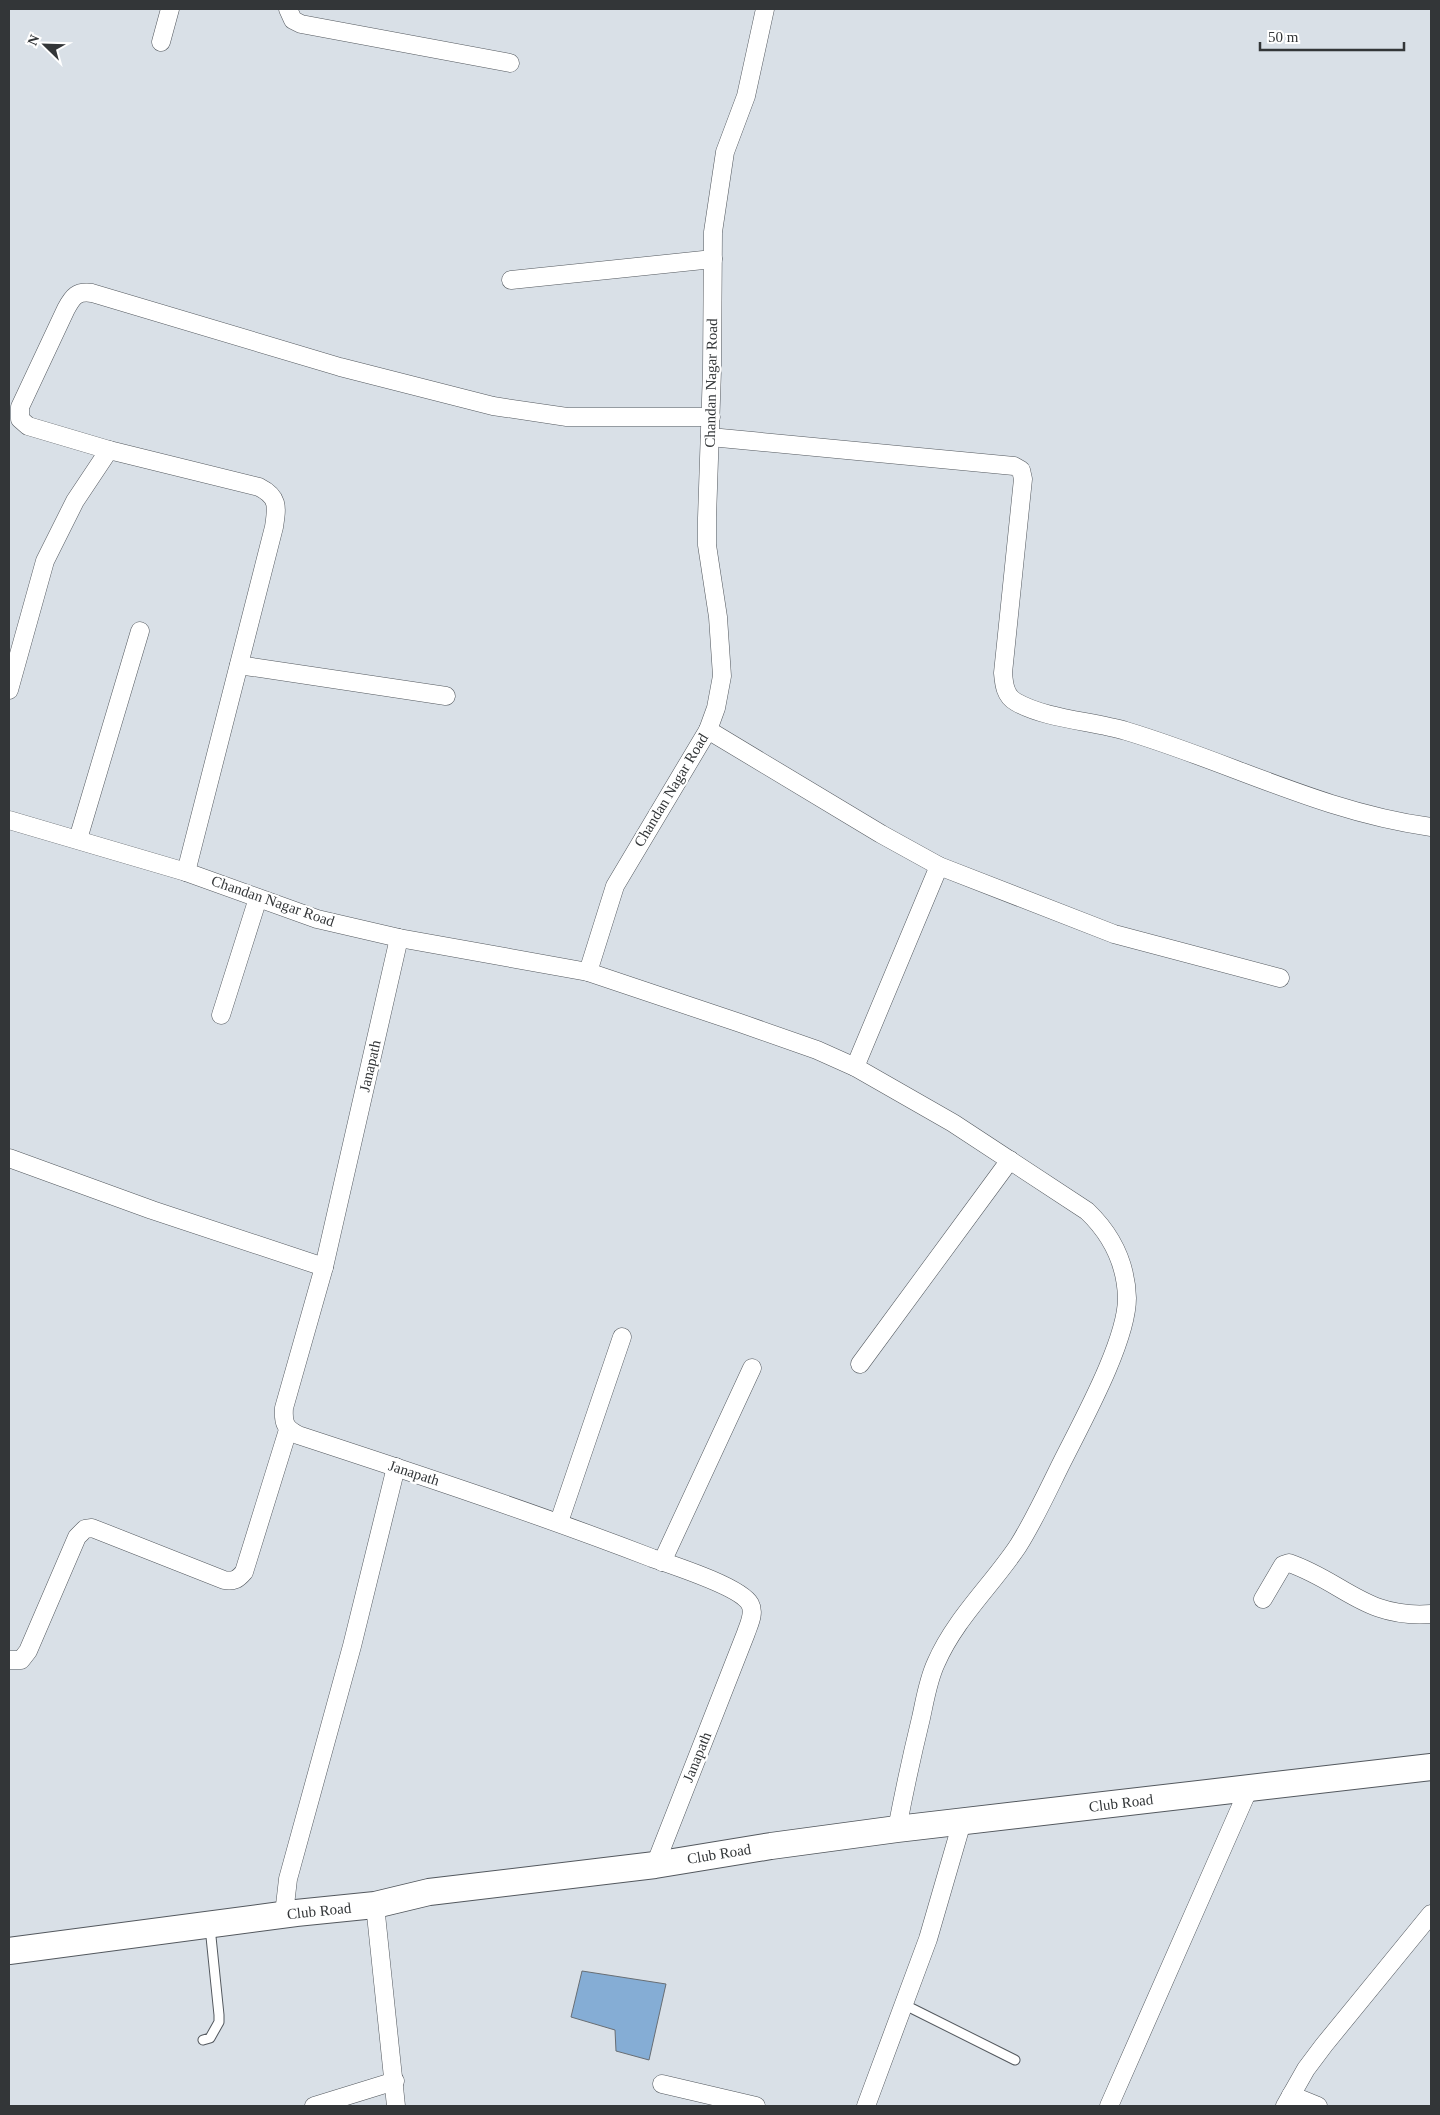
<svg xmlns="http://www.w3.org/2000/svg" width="1440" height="2115" font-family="Georgia,serif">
  <rect width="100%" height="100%" fill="#d9e0e7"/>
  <!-- building -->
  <path fill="#85add5" stroke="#686e74" d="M582,1971L666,1984L649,2060L616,2051L615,2030L571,2017Z"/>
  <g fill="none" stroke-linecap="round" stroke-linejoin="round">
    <defs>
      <g id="lane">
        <path d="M905,2005L1015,2060"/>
        <path d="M203,2040L210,2038L219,2022V2015L210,1927"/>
      </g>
      <g id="street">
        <path d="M288,9L293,20L301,24L510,63"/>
        <path d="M161,42L170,9"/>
        <path d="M511,280L713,259"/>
        <path d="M710,437L1014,466L1021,470L1023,479L1003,673C1004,684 1005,696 1016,702C1046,719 1092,721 1126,731C1230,762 1322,812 1431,827"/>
        <path d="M109,450L28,426L20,419V407L66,309C73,296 77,291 92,293L340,367L493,406L567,417H711"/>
        <path d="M239,665L446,696"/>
        <path d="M9,690L45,561L75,501L109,450L259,487C279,497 277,507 274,527L186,872"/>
        <path d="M708,730L881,834L939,866L1114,934L1280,978"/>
        <path d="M9,820L186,872L317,919L399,938L588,972L615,886L708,730L716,708L722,676L718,617L707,545V518L712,370L713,232L725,152L746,96L765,9"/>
        <path d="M78,839L140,631"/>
        <path d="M399,938L324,1267L284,1408C283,1423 285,1428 298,1435C417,1474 535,1513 652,1558C672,1565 741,1587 750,1604C755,1613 749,1624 746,1633L655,1865"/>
        <path d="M588,972L740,1023L817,1050L855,1067L953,1123L1087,1211C1111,1234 1126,1263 1127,1298C1127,1341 1082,1422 1062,1462C1048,1490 1035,1519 1018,1546C992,1585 955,1619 936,1663C928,1680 925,1700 921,1718C912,1755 904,1792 897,1829"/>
        <path d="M221,1015L258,898"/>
        <path d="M855,1067L939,866"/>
        <path d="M9,1158L152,1210L324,1267"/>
        <path d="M860,1364L1010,1160"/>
        <path d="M559,1522L622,1337"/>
        <path d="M662,1562L752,1368"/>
        <path d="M1263,1599L1283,1565L1289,1563C1344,1582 1365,1619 1431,1614"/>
        <path d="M9,1660H21L28,1651L77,1537L85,1529L92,1528L224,1580C234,1582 238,1579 244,1572L288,1430"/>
        <path d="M375,1905L396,2106"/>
        <path d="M284,1914L288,1879L352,1646L396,1467"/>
        <path d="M662,2084L756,2106"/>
        <path d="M1291,2095L1318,2106"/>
        <path d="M314,2106L395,2081"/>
        <path d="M866,2106L928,1939L962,1822"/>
        <path d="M1109,2106L1249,1788"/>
        <path d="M1285,2106L1306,2069L1324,2045L1431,1914"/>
      </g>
      <path id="secondary" d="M9,1951L296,1913L375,1905L429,1892L655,1865L771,1846L897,1829L1431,1767"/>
    </defs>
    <!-- lane casing -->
    <use href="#lane" stroke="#53585e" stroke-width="11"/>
    <!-- street casing -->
    <use href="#street" stroke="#53585e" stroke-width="19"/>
    <!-- secondary casing -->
    <use href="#secondary" stroke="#53585e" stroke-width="28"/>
    <!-- lane -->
    <use href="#lane" stroke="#fff" stroke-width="9"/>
    <!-- street -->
    <use href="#street" stroke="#fff" stroke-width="18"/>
    <!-- secondary -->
    <use href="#secondary" stroke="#fff" stroke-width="26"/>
  </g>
  <g text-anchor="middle" stroke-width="4.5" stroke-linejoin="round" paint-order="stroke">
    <!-- street labels -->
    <g font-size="15" fill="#333638" stroke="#fff">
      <text transform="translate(711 383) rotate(-89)" y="5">Chandan Nagar Road</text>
      <text transform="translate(671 790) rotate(-59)" y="5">Chandan Nagar Road</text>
      <text transform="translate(273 901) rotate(19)" y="5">Chandan Nagar Road</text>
      <text transform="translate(370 1066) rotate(-77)" y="5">Janapath</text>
      <text transform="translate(414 1473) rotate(18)" y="5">Janapath</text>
      <text transform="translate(697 1757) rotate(-68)" y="5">Janapath</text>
      <text transform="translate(1121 1803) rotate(-7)" y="5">Club Road</text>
      <text transform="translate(719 1854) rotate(-9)" y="5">Club Road</text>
      <text transform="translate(319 1911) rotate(-6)" y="5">Club Road</text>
    </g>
  </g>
  <!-- border -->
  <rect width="1440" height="2115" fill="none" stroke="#333638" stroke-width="20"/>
  <!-- north arrow -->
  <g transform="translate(45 45) rotate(293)" stroke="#ffffff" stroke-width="4" paint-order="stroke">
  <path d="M0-4L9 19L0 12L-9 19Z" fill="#333638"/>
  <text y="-8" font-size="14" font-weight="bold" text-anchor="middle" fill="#333638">N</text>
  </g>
  <!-- scale -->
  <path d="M1260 42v8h144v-8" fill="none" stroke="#333638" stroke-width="2.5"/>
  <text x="1268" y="42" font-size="15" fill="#333638" stroke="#ffffff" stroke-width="4" paint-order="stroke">50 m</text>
</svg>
